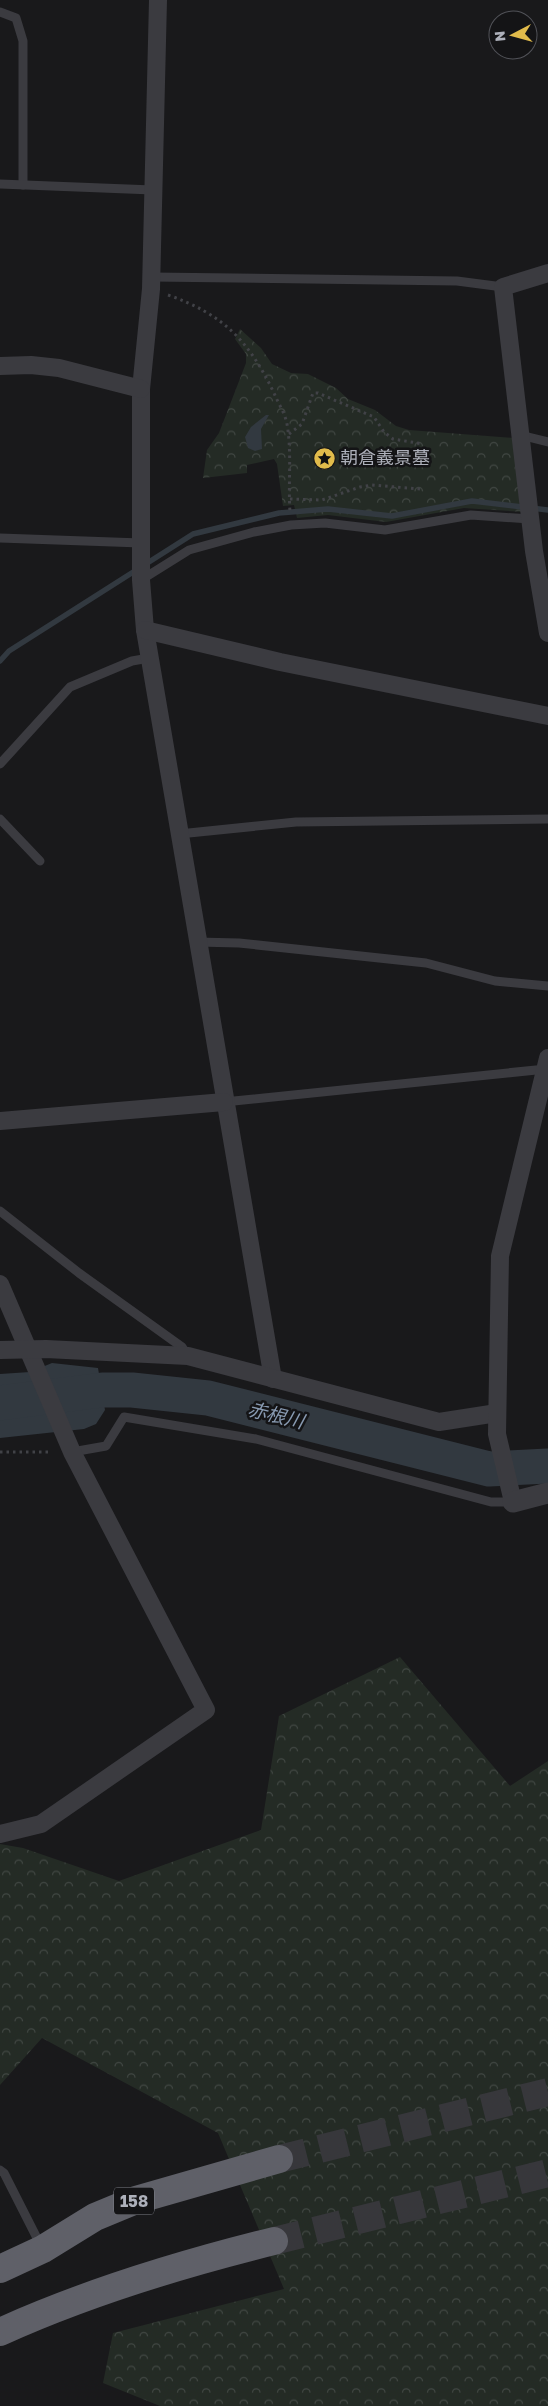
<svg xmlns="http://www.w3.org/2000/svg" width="548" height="2406" font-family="'Golos Text','Noto Sans JP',sans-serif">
  <defs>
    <pattern id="forest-crowns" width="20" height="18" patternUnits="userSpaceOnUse" patternTransform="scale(1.25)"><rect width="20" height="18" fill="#242b25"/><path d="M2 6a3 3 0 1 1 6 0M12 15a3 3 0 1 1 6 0" fill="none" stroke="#414743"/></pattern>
  </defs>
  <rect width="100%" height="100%" fill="#19191b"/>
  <!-- forest -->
  <g fill="url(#forest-crowns)">
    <path d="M240,329L261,348L272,364L291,373L308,374L336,388L348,399L375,410L396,426L409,430L513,438L523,512L464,508L386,522L328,515L297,518L294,505L283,506L277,464L274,459L247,465V473L203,478L207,450L219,433L246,363V354L235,339Z"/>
    <path d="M400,1657L510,1786L548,1761V2406H160L103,2383L113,2333L284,2289L218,2133L42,2038L0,2085V1844L23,1848L119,1881L261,1830L279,1716Z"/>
  </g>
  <!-- water -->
  <g fill="#323940">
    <path d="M266,415H269L261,429L262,449L255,451L248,448L245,437L251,427Z"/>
    <path d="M52,1363L98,1368L105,1410L96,1424L84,1429L0,1438V1374L30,1372Z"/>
  </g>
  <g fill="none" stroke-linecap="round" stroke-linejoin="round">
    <!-- stream -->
    <path stroke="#323940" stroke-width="5.5" d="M0,661L9,651L193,534L279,513L328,509L392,516L472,501L548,510"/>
    <!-- river -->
    <path stroke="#323940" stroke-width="35" d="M0,1403L102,1390H132L208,1398L489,1469L548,1466"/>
    <!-- trunk-tunnel -->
    <g stroke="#37373b" stroke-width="28" stroke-dasharray="28 14" stroke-linecap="butt">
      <path d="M279,2159L548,2092"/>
      <path d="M274,2241L548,2173"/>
    </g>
    <!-- path -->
    <g stroke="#414247" stroke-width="3" stroke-dasharray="2.5 4" stroke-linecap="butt">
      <path d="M168,295C223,314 249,341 274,393C278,403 285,413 287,424C292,453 288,483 290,512"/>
      <path d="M289,434L302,424L313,393H318L374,417L384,432L393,439L423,444"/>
      <path d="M290,499L322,500L360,487L372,485L420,489"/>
      <path d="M0,1452H52"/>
    </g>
    <!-- service -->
    <g stroke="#3b3b40" stroke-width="9">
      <path d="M0,12L16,18L23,41V185"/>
      <path d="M0,184L153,190"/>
      <path d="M152,277L457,281L503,287"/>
      <path d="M520,435L548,442"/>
      <path d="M0,538L141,543"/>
      <path d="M141,580L189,550L254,532L291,525L325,523L385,530L471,515L530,519"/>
      <path d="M0,764L70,687L132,661L149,658"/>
      <path d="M0,819L40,861"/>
      <path d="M179,834L296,822L548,819"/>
      <path d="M197,942L239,943L426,963L495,981L548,986"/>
      <path d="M224,1102L546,1069"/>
      <path d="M0,1211L79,1273L182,1347L188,1356"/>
      <path d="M72,1452L106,1446L124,1417L256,1439L491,1502H513"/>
      <path d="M0,2170L4,2173L41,2246"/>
    </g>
    <!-- minor -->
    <g stroke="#3b3b40" stroke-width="18">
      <path d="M158,0L151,289L141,389V580L145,630L273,1379"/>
      <path d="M548,273L503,287L534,551L548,633"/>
      <path d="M0,366L31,365L59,368L141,389"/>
      <path d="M145,630L280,662L548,716"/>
      <path d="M0,1121L224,1102"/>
      <path d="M0,1284L72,1452L206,1710L41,1824L0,1834"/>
      <path d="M0,1350L46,1349L188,1356L439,1422L497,1413"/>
      <path d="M513,1502L497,1434L500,1256L548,1058"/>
    </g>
    <!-- tertiary -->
    <path stroke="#3b3b40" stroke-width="21" d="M513,1502L548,1493"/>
    <!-- trunk -->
    <g stroke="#5f6068" stroke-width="28">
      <path d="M0,2269L43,2249L95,2217L136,2200L279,2159"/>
      <path d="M0,2332C88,2292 181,2264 274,2241"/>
    </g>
  </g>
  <!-- icons -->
  <defs>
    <symbol id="sight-disc" viewBox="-11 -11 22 22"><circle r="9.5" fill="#e1bb4b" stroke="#141416"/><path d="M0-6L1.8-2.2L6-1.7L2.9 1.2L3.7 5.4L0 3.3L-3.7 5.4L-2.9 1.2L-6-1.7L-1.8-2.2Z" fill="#111"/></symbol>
  </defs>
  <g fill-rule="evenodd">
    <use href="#sight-disc" x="312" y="446" width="25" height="25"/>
  </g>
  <g text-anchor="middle" stroke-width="5" stroke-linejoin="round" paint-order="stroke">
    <!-- shield labels -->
    <rect fill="#141416" stroke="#7f8189" stroke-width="1" x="114" y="2187.5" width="40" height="27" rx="4"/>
    <g font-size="16" font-weight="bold" fill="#adb0ba">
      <text x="134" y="2207">158</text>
    </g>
    <!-- poi labels -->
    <g font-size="18" fill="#adb0ba" stroke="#141416" text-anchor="start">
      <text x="340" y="464">朝倉義景墓</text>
    </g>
    <!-- water labels -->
    <g font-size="19" font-style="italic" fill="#889ab1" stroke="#141416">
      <text transform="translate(276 1415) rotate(14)" y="7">赤根川</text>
    </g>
  </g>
  <!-- north arrow -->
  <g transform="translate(513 35) rotate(264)"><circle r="24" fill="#141416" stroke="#515258"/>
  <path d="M0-4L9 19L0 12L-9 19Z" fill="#e1bb4b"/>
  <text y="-8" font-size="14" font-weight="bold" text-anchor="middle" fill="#adb0ba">N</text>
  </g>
</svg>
